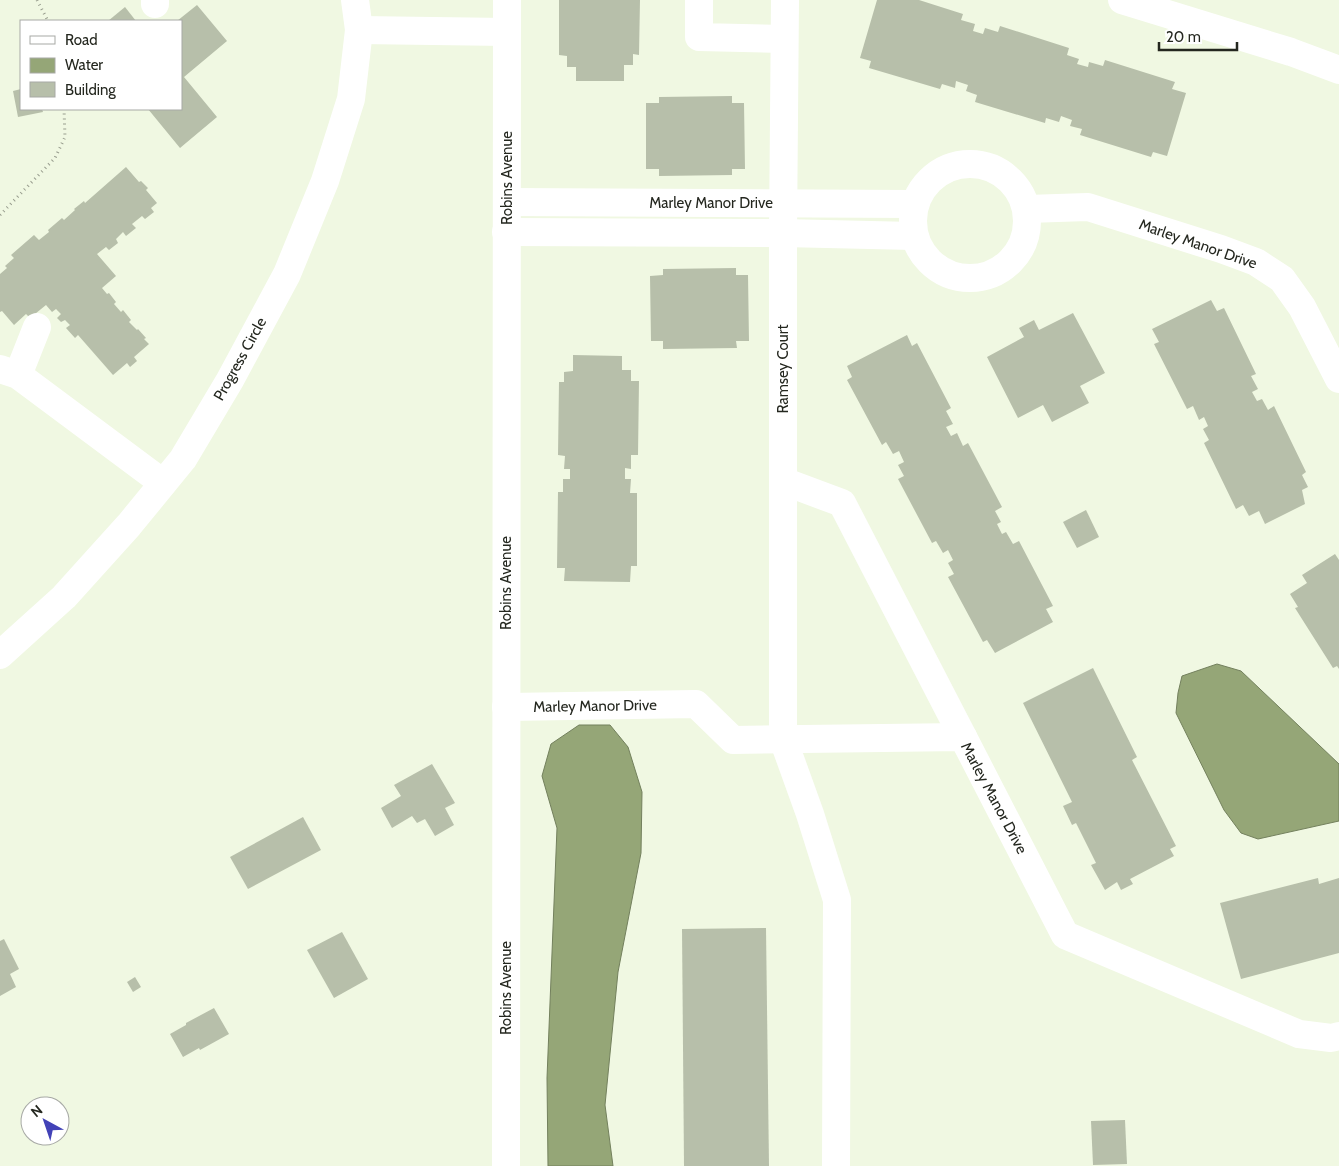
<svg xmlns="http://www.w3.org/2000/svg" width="1339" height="1166" font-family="Cabin,sans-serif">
  <rect width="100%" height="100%" fill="#f0f8e2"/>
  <!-- water -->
  <g fill="#95a677" stroke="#73805d">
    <path d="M1217,664L1241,671L1339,764V821L1258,839L1241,833L1224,810L1176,713L1178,693L1182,676Z"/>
    <path d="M579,725H610L628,747L642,792L641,853L618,972L605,1105L613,1166H548L547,1078L557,828L542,776L551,744Z"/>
  </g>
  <!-- building -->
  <g fill="#b7bfaa">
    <path d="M559,0H640L639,55L633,54V65H624V81H576V67H567V56L559,55Z"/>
    <path d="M877,0H919L963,14L961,20L975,24L973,31L983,34L985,28L998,32L1000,26L1069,48L1067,55L1079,59L1077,64L1088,67L1089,62L1103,66L1105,60L1175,82L1172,89L1186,93L1167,156L1153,152L1151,157L1080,135L1082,129L1070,126L1072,120L1061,116L1059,122L1046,118L1045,123L975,102L977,95L966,91L968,85L956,81L955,88L942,84L940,89L869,68L871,61L860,58Z"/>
    <path d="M197,5L227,41L184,77L217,117L180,148L148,109H181V21H177Z"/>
    <path d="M125,7L136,21H108Z"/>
    <path d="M21,89V109H42L43,112L18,117L13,91Z"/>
    <path d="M732,96V103H744L745,169H732V175L659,176V169H646V103H659V97Z"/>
    <path d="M126,167L139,182L141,181L148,188L146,190L157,203L151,208L154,212L145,219L142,216L132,224L136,228L126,236L123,232L116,239L118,243L109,250L106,247L97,254L116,276L102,288L107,294L109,293L116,302L114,304L121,312L123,310L131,320L129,322L137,330L138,329L146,338L144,339L149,344L134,357L137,361L130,367L127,363L113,375L78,335L75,338L66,328L70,325L65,320L61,322L57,318L61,314L56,309L52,312L46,305L30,318L26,314L14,325L2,311L0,312V274L7,268L5,266L14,258L11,255L34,235L39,240L49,232L48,230L62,218L64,220L75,210L74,209L84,201L85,203Z"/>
    <path d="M736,268V275H748L749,341H736L737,348L663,349V341H651L650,276L663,275V269Z"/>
    <path d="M1211,300L1217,311L1224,308L1256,374L1251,376L1258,389L1252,392L1257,401L1262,399L1268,410L1274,406L1306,472L1302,475L1308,487L1302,490L1305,504L1265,524L1259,511L1249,516L1243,505L1236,509L1204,443L1209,440L1203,429L1208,426L1204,417L1199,420L1193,406L1187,409L1154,344L1159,342L1152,329Z"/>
    <path d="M1073,313L1105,373L1080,386L1089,403L1052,422L1043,405L1018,418L987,357L1024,337L1019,328L1034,320L1039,330Z"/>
    <path d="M907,335L912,346L917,343L951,408L946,411L953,424L946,427L951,436L957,433L963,446L968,443L1002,507L995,511L1001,522L997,524L1002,534L1006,532L1013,544L1019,541L1053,606L1046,609L1053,622L995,653L987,640L983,642L948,577L954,574L948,563L953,560L948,550L943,553L936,541L932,543L898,479L904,476L898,465L904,462L899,451L893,454L886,442L882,445L847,380L852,377L847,366Z"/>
    <path d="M573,355L622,356V370H631V381H639L638,455H631V469L625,468V479H631L630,493H637V566H631L630,582L564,581L565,568H557L558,492H563V479H570V469H564L565,456L558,455L559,382H564V372L573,371Z"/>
    <path d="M1086,510L1099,537L1077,548L1063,522Z"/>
    <path d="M1335,554L1339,560V669L1337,666L1333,668L1295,608L1298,607L1290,594L1307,583L1302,575Z"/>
    <path d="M1093,668L1137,757L1132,760L1176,846L1170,849L1174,856L1130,879L1133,884L1121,890L1117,882L1105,890L1091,865L1096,863L1076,823L1072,825L1063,806L1072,802L1023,703Z"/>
    <path d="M432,764L455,803L445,808L454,825L435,836L425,819L417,823L412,816L392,828L381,808L401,796L394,785Z"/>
    <path d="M303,817L321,850L248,889L230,857Z"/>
    <path d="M1318,878L1319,884L1339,878V953L1241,979L1220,903Z"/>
    <path d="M766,928L769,1166H684L682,929Z"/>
    <path d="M342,932L368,979L334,998L307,950Z"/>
    <path d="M4,939L19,969L10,974L16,987L0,996V941Z"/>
    <path d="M135,977L141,987L133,992L127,982Z"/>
    <path d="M214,1008L229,1034L200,1050L199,1048L183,1057L170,1034L186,1025V1023Z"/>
    <path d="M1125,1120L1127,1164L1093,1165L1091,1121Z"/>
  </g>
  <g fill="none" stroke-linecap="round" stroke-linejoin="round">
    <!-- path -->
    <g stroke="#989d8e" stroke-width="3" stroke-dasharray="1 4" stroke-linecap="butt">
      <path d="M37,0L48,21"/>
      <path d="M0,215L55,158L65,137L64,109"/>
    </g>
    <!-- minor -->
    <g stroke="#fff" stroke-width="28">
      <path d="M699,0V37L784,39"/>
      <path d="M785,0L783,233V739L810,814L837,900L836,1166"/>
      <path d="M1122,0L1291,52L1339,70"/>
      <path d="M155,4V0"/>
      <path d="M359,30L507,32"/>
      <circle cx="970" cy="221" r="57"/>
      <path d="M507,202L915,204"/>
      <path d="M1027,209L1088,207L1221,249L1256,262L1282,279L1302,307L1339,379"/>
      <path d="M506,232L783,233L914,236"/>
      <path d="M0,369L18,375L163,483"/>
      <path d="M18,375L37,327"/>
      <path d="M783,481L842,503L963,737"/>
      <path d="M0,655L64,597L129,525L183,459L230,380L287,274L325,181L351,99L359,30L355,0"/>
      <path d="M506,707L696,704L733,740L963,737L1065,935L1299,1034L1331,1038L1339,1036"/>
      <path d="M506,1166L507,0"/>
    </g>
  </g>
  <g text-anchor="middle" stroke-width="4.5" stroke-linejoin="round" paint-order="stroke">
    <!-- street labels -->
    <g font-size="15" fill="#24271f" stroke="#fff">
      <text transform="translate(507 178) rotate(-90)" y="5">Robins Avenue</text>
      <text x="711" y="208">Marley Manor Drive</text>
      <text transform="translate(1198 244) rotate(19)" y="5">Marley Manor Drive</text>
      <text transform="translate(240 359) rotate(-61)" y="5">Progress Circle</text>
      <text transform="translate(783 369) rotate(-90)" y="5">Ramsey Court</text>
      <text transform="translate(506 583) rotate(-90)" y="5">Robins Avenue</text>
      <text transform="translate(595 706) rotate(-1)" y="5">Marley Manor Drive</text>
      <text transform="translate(994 798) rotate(62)" y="5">Marley Manor Drive</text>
      <text transform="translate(506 988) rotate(-90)" y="5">Robins Avenue</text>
    </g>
  </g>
  <!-- legend -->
  <rect x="20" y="20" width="162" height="90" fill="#ffffff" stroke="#a7a9a5"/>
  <rect x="30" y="36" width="25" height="8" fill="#ffffff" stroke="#a7a9a5"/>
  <text x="65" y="45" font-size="15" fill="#24271f">Road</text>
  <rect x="30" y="58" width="25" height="15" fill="#95a677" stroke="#a7a9a5"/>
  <text x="65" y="70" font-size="15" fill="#24271f">Water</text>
  <rect x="30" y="82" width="25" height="15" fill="#b7bfaa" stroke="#a7a9a5"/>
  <text x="65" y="95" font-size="15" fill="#24271f">Building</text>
  <!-- north arrow -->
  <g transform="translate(45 1121) rotate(320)"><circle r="24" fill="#ffffff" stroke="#a7a9a5"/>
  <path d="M0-4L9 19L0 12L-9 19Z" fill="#4242b7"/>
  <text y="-8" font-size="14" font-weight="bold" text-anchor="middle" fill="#24271f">N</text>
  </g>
  <!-- scale -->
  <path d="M1159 42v8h78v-8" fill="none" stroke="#24271f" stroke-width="2.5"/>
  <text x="1166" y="42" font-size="15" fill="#24271f" stroke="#ffffff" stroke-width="4" paint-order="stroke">20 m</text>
</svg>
